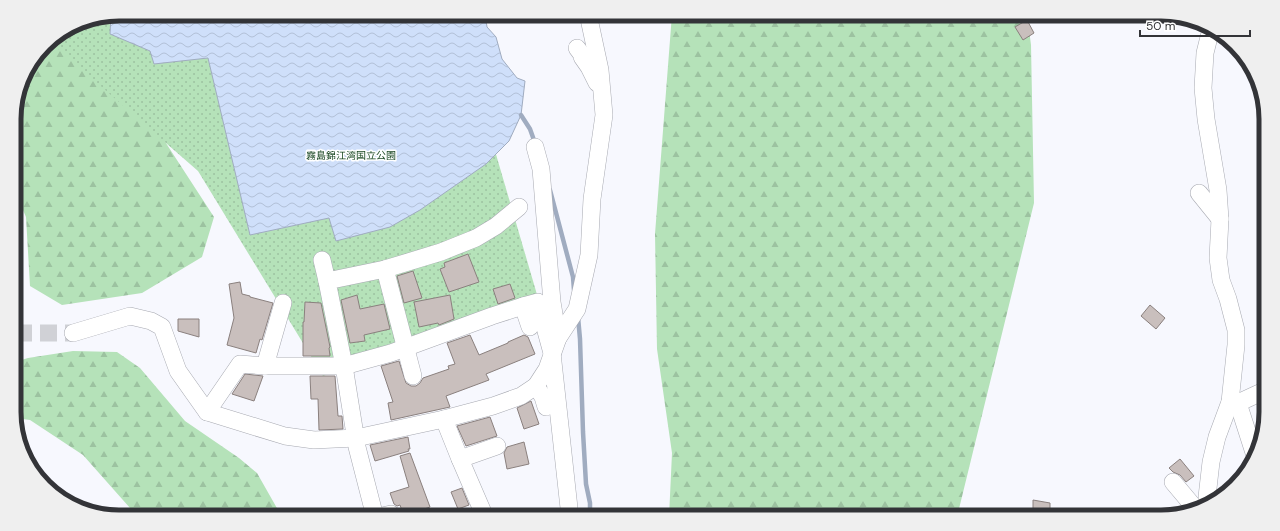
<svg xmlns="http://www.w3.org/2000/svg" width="1280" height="531" font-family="'DM Sans','Noto Sans JP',sans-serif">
  <defs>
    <pattern id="forest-firs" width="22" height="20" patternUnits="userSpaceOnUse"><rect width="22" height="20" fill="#b5e2b9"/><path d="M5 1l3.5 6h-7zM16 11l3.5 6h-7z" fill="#9cc2a0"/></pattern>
    <pattern id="park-dots" width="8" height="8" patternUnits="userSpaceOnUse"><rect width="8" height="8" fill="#b5e2b9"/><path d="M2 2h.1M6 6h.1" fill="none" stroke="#9cc2a0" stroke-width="1.8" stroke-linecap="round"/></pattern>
    <pattern id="water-waves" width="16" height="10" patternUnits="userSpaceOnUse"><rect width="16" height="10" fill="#cfdffa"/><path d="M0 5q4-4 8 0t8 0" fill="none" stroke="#b2c0d7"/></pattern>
  </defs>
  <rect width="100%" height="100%" fill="#f7f8fe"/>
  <!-- forest -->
  <g fill="url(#forest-firs)">
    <path d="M672,14H1027L1031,45L1034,203L957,517H669L672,453L657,349L655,234Z"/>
    <path d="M50,40L110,57L214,217L202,257L142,293L62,305L30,286L26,217L14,189V112L25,73Z"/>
    <path d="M73,351L117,352L140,368L185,421L239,458L257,473L282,517H138L83,455L30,420L15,418V362L28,358Z"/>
  </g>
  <!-- park -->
  <path fill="url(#park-dots)" d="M119,14H455L538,298L323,376L198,171L49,41L79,22Z"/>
  <!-- water -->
  <path fill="url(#water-waves)" stroke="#a0acc0" d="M119,14H485L487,27L496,37L502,59L517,78L525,81L521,115L509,141L486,164L420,210L390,227L336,241L329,218L250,235L208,58L154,64L150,51L110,34L111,15Z"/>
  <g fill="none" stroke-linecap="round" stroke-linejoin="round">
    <!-- stream -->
    <g stroke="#a0acc0" stroke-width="4.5">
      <path d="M521,115L530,129L535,143"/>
      <path d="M550,190L573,277L574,290"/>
      <path d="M578,317L580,339L583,432L586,484L590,503V517"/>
    </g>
  </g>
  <!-- building -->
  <g fill="#c9bfbd" stroke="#8a807e">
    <path d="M1027,20L1034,33L1023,40L1015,27Z"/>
    <path d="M468,254L479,282L449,292L440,269L445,267L444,263Z"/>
    <path d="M413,271L422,298L404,303L397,276Z"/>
    <path d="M240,282L242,294L250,296V297L273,303L262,340L260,339L256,353L227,345L234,318L229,284Z"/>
    <path d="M510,284L515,298L498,304L493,289Z"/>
    <path d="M357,295L360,309L384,304L390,329L364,335L365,341L350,343L341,300Z"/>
    <path d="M450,295L454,319L439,325L438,323L419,327L414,302Z"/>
    <path d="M305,302L321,303L330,347L329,348L330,356H303V322H304Z"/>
    <path d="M1150,305L1165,318L1156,329L1141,316Z"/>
    <path d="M178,319H199V337L178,331Z"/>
    <path d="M470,335L479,355L508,343V342L524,335L528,337L535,354L486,374L489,380L446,396L450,407L391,420L388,403L393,402L381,366L399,361L406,383L411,386H416L420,383L423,378L449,369L448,366L455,364L447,343Z"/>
    <path d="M245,374L263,376L254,401L232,394Z"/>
    <path d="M310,376H335L338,416H342L343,429L319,430L318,399H311Z"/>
    <path d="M531,401L539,424L524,429L517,408Z"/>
    <path d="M490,417L497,436L466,446L457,426Z"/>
    <path d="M408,437L410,449H408L409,451L375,461L370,445Z"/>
    <path d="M524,442L529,464L507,469L504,453L507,447Z"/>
    <path d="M410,453L430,507L404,516L400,505L397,506L394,504L390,493L409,487L400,456Z"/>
    <path d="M1180,459L1194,476L1186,482L1180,475L1173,472L1169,468Z"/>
    <path d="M462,488L469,505L458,509L451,492Z"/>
    <path d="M1033,500L1050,503V517H1033Z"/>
  </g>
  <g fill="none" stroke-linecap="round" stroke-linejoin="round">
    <!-- minor-tunnel -->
    <path stroke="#d0d1d6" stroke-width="17" stroke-dasharray="17 8" stroke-linecap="butt" d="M15,333H73"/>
    <defs>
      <g id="minor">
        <path d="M577,48L583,56L582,57L589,67L597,83"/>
        <path d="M535,147L541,169L552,302L558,338"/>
        <path d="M1199,193L1220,219"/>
        <path d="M322,260L327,281"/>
        <path d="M385,269L413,376"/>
        <path d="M523,306L530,327"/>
        <path d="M73,333L130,316L151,321L162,327L178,371L207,412L285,436L314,440L356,438L444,419L493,406L521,396L536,386L547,369L558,338L577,309L589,255L592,199L604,115L600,70L588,14"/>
        <path d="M265,366L283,303"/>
        <path d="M536,386L543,397L546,407"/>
        <path d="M1230,402L1238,403L1266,390"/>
        <path d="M1238,403L1255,456"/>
        <path d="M207,412L240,364L265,366H344L391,353L492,316L523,306L538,302L552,353L570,517"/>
        <path d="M444,419L460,459L485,517"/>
        <path d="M460,459L497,446"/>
        <path d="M1173,482L1194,507"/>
        <path d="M1208,502L1207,497L1211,462L1217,437L1230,402L1236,345V330L1228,299L1221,280L1218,258L1220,219L1218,190L1206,119L1203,88L1205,53L1211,29"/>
        <path d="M375,517L357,447L344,366L327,281L385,269L441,252L476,238L496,226L519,207"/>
        <path d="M378,517L391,514"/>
      </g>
    </defs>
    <!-- minor casing -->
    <use href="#minor" stroke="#a7a9b1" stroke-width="18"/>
    <!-- minor -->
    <use href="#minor" stroke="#fff" stroke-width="17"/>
  </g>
  <g text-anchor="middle" stroke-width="3" stroke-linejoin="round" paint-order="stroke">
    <!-- park labels -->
    <g font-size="10" fill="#184621" stroke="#fff">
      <text x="351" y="159">霧島錦江湾国立公園</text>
    </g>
  </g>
  <!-- crop -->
  <path d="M0 0H1280V531H0ZM119 21H1161A98 98 0 0 1 1259 119V412A98 98 0 0 1 1161 510H119A98 98 0 0 1 21 412V119A98 98 0 0 1 119 21Z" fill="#efefef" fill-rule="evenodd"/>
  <path fill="none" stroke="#333438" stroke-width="5" d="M119 21H1161A98 98 0 0 1 1259 119V412A98 98 0 0 1 1161 510H119A98 98 0 0 1 21 412V119A98 98 0 0 1 119 21Z"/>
  <!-- scale -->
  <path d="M1140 30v6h110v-6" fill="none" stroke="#333438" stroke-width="2"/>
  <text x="1146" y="30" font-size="12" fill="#333438" stroke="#ffffff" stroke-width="3" paint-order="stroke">50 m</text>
</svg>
